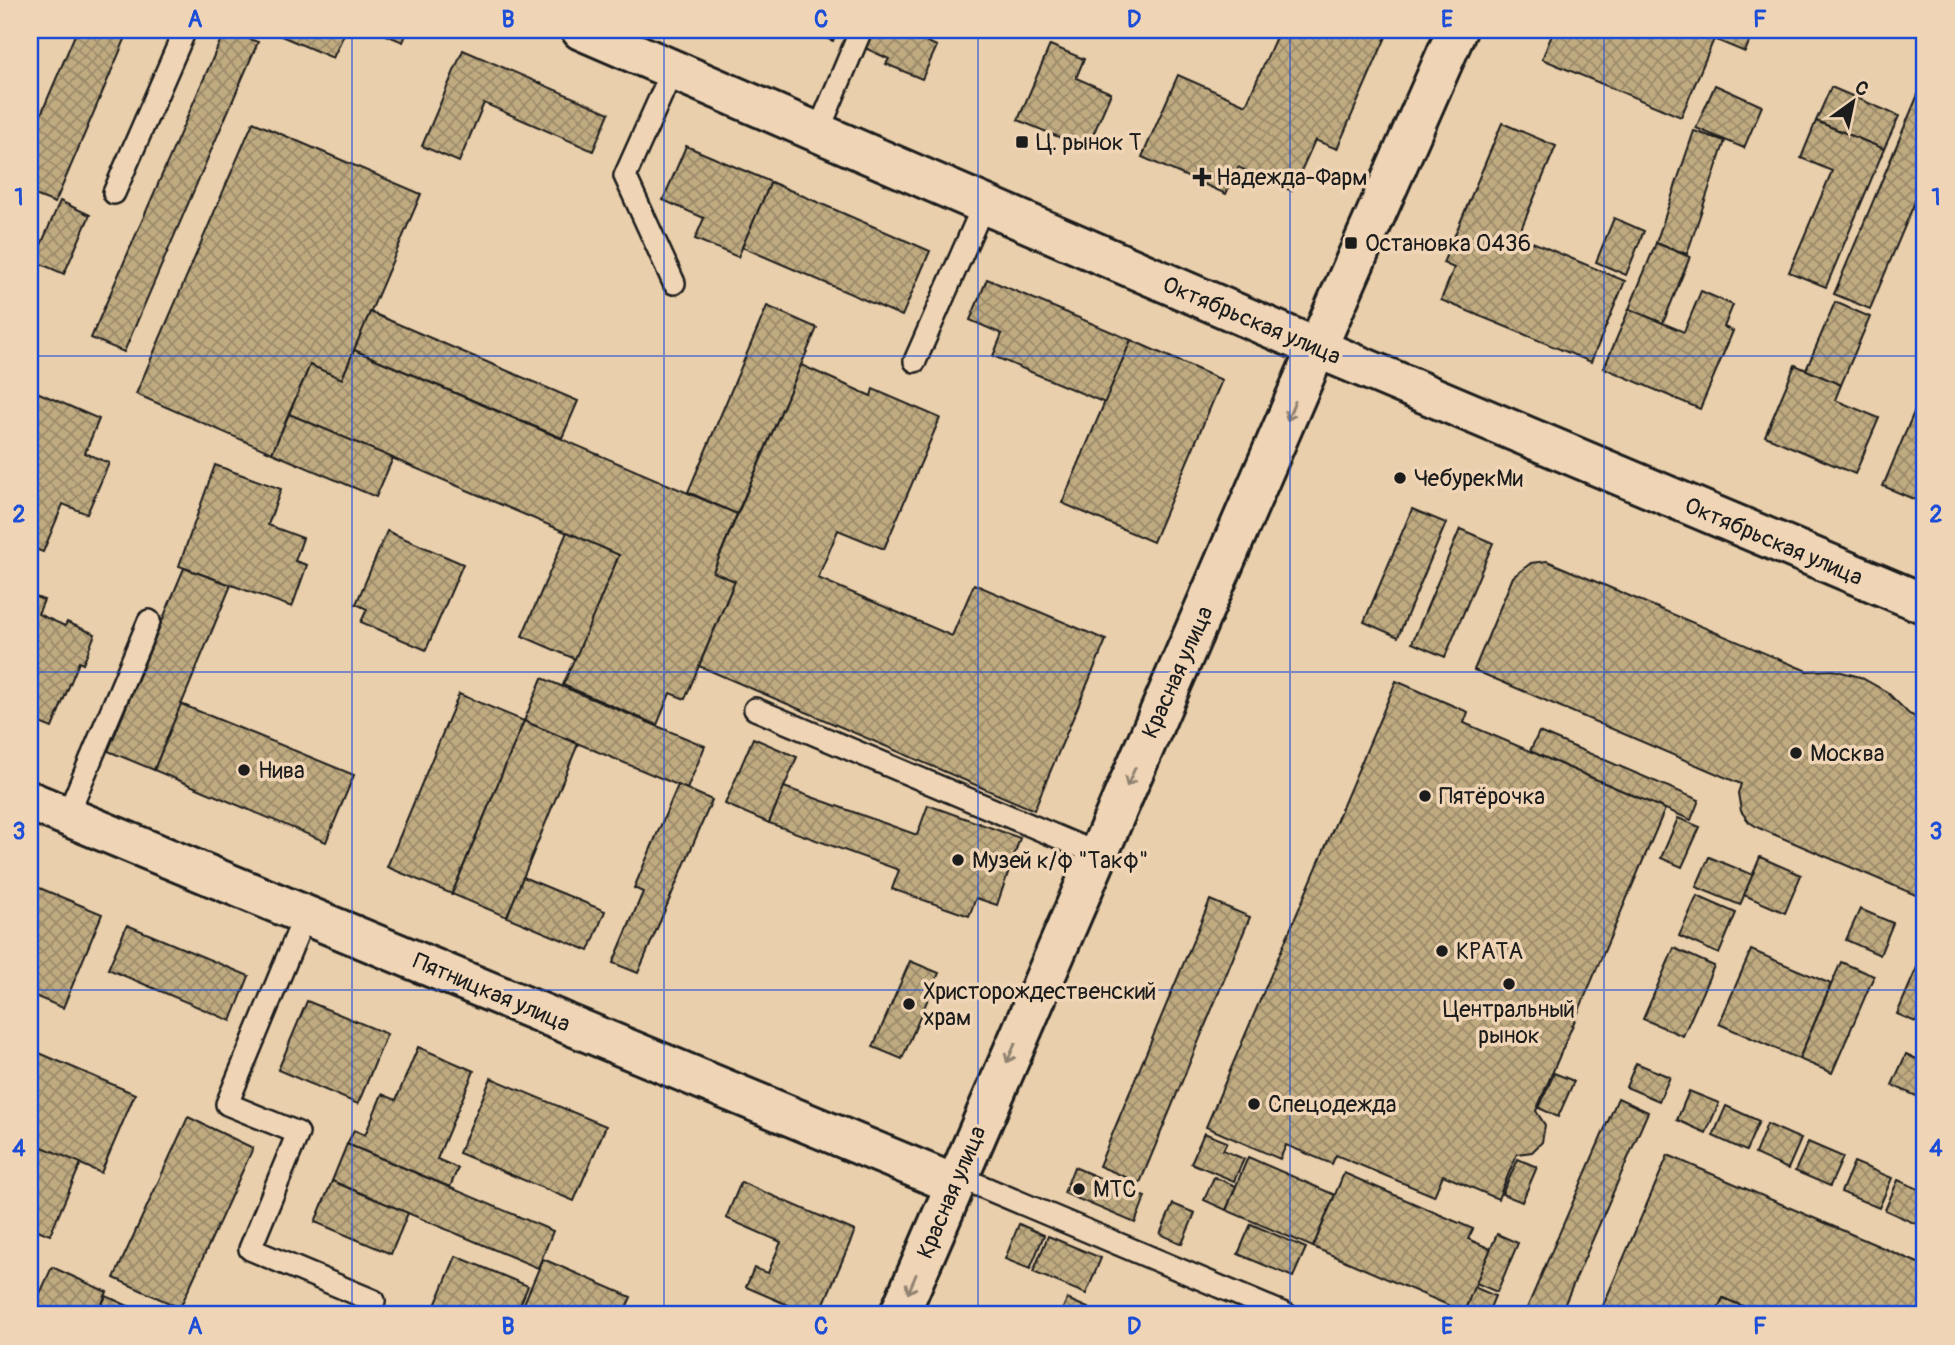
<svg xmlns="http://www.w3.org/2000/svg" width="1955" height="1345" font-family="Pangolin,sans-serif">
  <defs>
    <pattern id="building-cross-hatch" width="8" height="8" patternUnits="userSpaceOnUse" patternTransform="scale(1.75)"><rect width="8" height="8" fill="#c0ab81"/><path d="M0 0l8 8M0 8l8-8" fill="none" stroke="#9b8a69"/></pattern>
  </defs>
  <rect width="100%" height="100%" fill="#e9cfab"/>
  <filter id="ink" filterUnits="userSpaceOnUse"><feTurbulence type="fractalNoise" baseFrequency=".0143" numOctaves="2"/><feDisplacementMap in="SourceGraphic" scale="14" xChannelSelector="R" yChannelSelector="G"/><feConvolveMatrix kernelMatrix="1 2 1 2 8 2 1 2 1" color-interpolation-filters="sRGB"/></filter>
  <g filter="url(#ink)">
    <!-- building -->
    <g fill="url(#building-cross-hatch)" stroke="#1c1c1c" stroke-width="2">
      <path d="M77,30H129L55,203L30,193V140Z"/>
      <path d="M225,30L258,42L124,352L91,338Z"/>
      <path d="M267,30H346L333,58Z"/>
      <path d="M374,30H408L403,42Z"/>
      <path d="M806,30H838L833,41Z"/>
      <path d="M873,30H898L937,46L922,79L886,64L889,59L865,48Z"/>
      <path d="M1279,30H1389L1337,149L1315,140L1292,191L1238,167L1226,194L1142,157L1178,75L1246,105Z"/>
      <path d="M1554,30H1754L1745,52L1714,39L1681,117L1542,59Z"/>
      <path d="M1050,45L1084,59L1076,78L1111,93L1087,149L1018,120Z"/>
      <path d="M463,50L609,113L593,151L484,103L459,162L422,146Z"/>
      <path d="M1925,78V178L1870,309L1834,294Z"/>
      <path d="M1715,85L1762,106L1744,148L1696,128Z"/>
      <path d="M1831,87L1899,116L1884,149L1816,121Z"/>
      <path d="M1816,121L1884,149L1826,287L1789,272L1832,171L1801,158Z"/>
      <path d="M253,122L421,194L342,379L310,365L272,453L136,394Z"/>
      <path d="M1502,123L1556,146L1518,236L1625,281L1591,362L1441,300L1454,268L1443,263Z"/>
      <path d="M1694,131L1725,141L1687,254L1656,243Z"/>
      <path d="M686,146L771,182L738,257L695,239L704,218L663,200Z"/>
      <path d="M771,182L930,251L902,316L742,247Z"/>
      <path d="M60,201L90,215L64,274L34,261Z"/>
      <path d="M1614,218L1644,231L1626,275L1596,262Z"/>
      <path d="M1656,243L1690,257L1663,323L1629,309Z"/>
      <path d="M987,279L1131,340L1105,403L993,356L1002,334L970,320Z"/>
      <path d="M1701,291L1733,305L1724,327L1733,331L1700,409L1604,368L1629,309L1684,332Z"/>
      <path d="M1835,302L1870,317L1841,385L1806,370Z"/>
      <path d="M767,306L817,328L737,514L688,492Z"/>
      <path d="M370,312L578,401L562,438L354,350Z"/>
      <path d="M1131,340L1222,380L1153,542L1062,503Z"/>
      <path d="M354,350L737,514L713,572L735,581L685,699L670,693L657,725L563,685L619,555L289,414L310,365L342,379Z"/>
      <path d="M801,365L871,396L873,389L940,418L884,549L838,530L818,578L952,636L974,584L1106,640L1034,810L699,666L735,581L713,572Z"/>
      <path d="M1795,365L1841,385L1835,400L1879,418L1855,474L1765,436Z"/>
      <path d="M1925,386V504L1883,486Z"/>
      <path d="M30,389L99,419L85,453L109,463L87,514L63,504L43,552L30,547Z"/>
      <path d="M289,414L393,458L376,497L272,453Z"/>
      <path d="M215,465L281,489L268,525L303,538L295,561L307,565L292,607L179,566Z"/>
      <path d="M1412,509L1446,523L1398,637L1364,622Z"/>
      <path d="M1460,529L1493,543L1445,657L1412,643Z"/>
      <path d="M387,531L463,564L426,650L361,622L367,609L356,604Z"/>
      <path d="M567,532L619,555L575,659L522,636Z"/>
      <path d="M1547,561L1807,671L1834,670L1860,677L1887,692L1909,714L1925,721V899L1759,828L1749,822L1741,811L1738,793L1741,784L1474,670L1513,577L1531,563Z"/>
      <path d="M184,568L231,585L154,770L108,751Z"/>
      <path d="M30,595L44,600L38,614L65,626L67,622L95,634L83,664L79,662L52,728L30,719Z"/>
      <path d="M542,678L705,746L687,789L524,721Z"/>
      <path d="M1396,681L1468,712L1464,723L1665,809L1536,1111L1545,1125L1542,1142L1532,1152L1517,1154L1498,1199L1443,1175L1434,1196L1336,1155L1332,1164L1286,1145L1280,1159L1206,1127Z"/>
      <path d="M459,694L524,721L452,894L387,867Z"/>
      <path d="M181,704L354,775L326,842L154,770Z"/>
      <path d="M524,721L578,744L507,917L452,894Z"/>
      <path d="M1539,732L1699,800L1691,820L1530,751Z"/>
      <path d="M753,738L797,757L769,823L725,804Z"/>
      <path d="M678,785L712,800L638,973L613,963L643,892L634,888Z"/>
      <path d="M784,787L917,835L928,805L1020,838L997,905L976,898L969,916L892,889L899,870L769,823Z"/>
      <path d="M1678,818L1700,827L1682,867L1661,858Z"/>
      <path d="M1709,857L1753,875L1740,905L1696,887Z"/>
      <path d="M1760,857L1801,875L1785,913L1744,895Z"/>
      <path d="M523,877L605,911L589,951L507,917Z"/>
      <path d="M30,884L102,914L63,1008L30,994Z"/>
      <path d="M1697,896L1736,913L1719,954L1679,936Z"/>
      <path d="M1210,900L1250,917L1140,1183L1099,1166Z"/>
      <path d="M1860,909L1893,923L1880,955L1846,940Z"/>
      <path d="M127,925L249,976L231,1021L108,969Z"/>
      <path d="M1674,948L1714,966L1683,1036L1643,1019Z"/>
      <path d="M1925,949V1026L1897,1014Z"/>
      <path d="M1751,950L1831,984L1799,1059L1719,1024Z"/>
      <path d="M910,961L939,973L902,1059L873,1047Z"/>
      <path d="M1841,962L1874,976L1832,1073L1799,1059Z"/>
      <path d="M307,1001L387,1034L358,1104L278,1070Z"/>
      <path d="M418,1047L474,1071L437,1159L458,1168L450,1187L347,1144L354,1130L365,1135L382,1094L396,1100Z"/>
      <path d="M30,1049L135,1094L101,1173L30,1142Z"/>
      <path d="M1906,1054L1925,1063V1100L1892,1085Z"/>
      <path d="M1636,1063L1670,1077L1659,1101L1626,1087Z"/>
      <path d="M1554,1073L1574,1081L1558,1117L1539,1108Z"/>
      <path d="M491,1078L606,1126L574,1201L459,1153Z"/>
      <path d="M1689,1091L1719,1103L1706,1133L1677,1120Z"/>
      <path d="M1618,1098L1648,1112L1560,1315H1524Z"/>
      <path d="M1726,1106L1759,1121L1746,1151L1713,1136Z"/>
      <path d="M188,1117L253,1148L180,1308L114,1278Z"/>
      <path d="M1767,1124L1801,1139L1788,1169L1755,1154Z"/>
      <path d="M1204,1133L1227,1142L1223,1150L1244,1159L1234,1181L1191,1163Z"/>
      <path d="M30,1142L81,1163L50,1235L30,1227Z"/>
      <path d="M1808,1142L1843,1157L1830,1186L1795,1171Z"/>
      <path d="M347,1144L553,1231L538,1268L332,1181Z"/>
      <path d="M1668,1155L1925,1266V1315H1764L1723,1298L1715,1315H1599Z"/>
      <path d="M1248,1157L1335,1195L1313,1247L1226,1210Z"/>
      <path d="M1518,1159L1537,1167L1522,1202L1502,1194Z"/>
      <path d="M1854,1162L1892,1178L1879,1208L1841,1192Z"/>
      <path d="M1074,1167L1145,1197L1135,1223L1064,1193Z"/>
      <path d="M1344,1173L1473,1229L1468,1239L1491,1249L1464,1312L1313,1247Z"/>
      <path d="M1214,1177L1236,1186L1226,1210L1204,1200Z"/>
      <path d="M1898,1180L1925,1192V1228L1885,1210Z"/>
      <path d="M332,1181L408,1213L391,1254L315,1222Z"/>
      <path d="M741,1182L855,1231L819,1315H811L746,1287L754,1268L768,1273L781,1242L726,1218Z"/>
      <path d="M1173,1204L1195,1213L1182,1244L1160,1234Z"/>
      <path d="M1019,1224L1044,1235L1030,1269L1005,1259Z"/>
      <path d="M1251,1224L1306,1248L1293,1277L1238,1254Z"/>
      <path d="M1497,1234L1518,1243L1497,1292L1476,1283Z"/>
      <path d="M1048,1236L1101,1258L1086,1294L1033,1272Z"/>
      <path d="M456,1256L528,1286L516,1315H431Z"/>
      <path d="M543,1259L631,1297L623,1315H519Z"/>
      <path d="M52,1267L107,1292L97,1315H35L31,1313Z"/>
      <path d="M1474,1287L1495,1296L1487,1315H1463Z"/>
      <path d="M106,1296L148,1315H97Z"/>
      <path d="M1723,1298L1764,1315H1715Z"/>
      <path d="M1067,1299L1088,1308L1085,1315H1060Z"/>
    </g>
    <g fill="none" stroke-linecap="round" stroke-linejoin="round">
      <defs>
        <g id="service">
          <path d="M673,69L625,176L674,283"/>
          <path d="M818,132L861,30"/>
          <path d="M114,193L185,30"/>
          <path d="M915,361L984,204"/>
          <path d="M755,709L1098,854"/>
          <path d="M67,816L149,621"/>
          <path d="M305,915L227,1104L298,1133L250,1249L374,1301"/>
          <path d="M957,1176L1287,1315"/>
        </g>
        <g id="minor">
          <path d="M1317,348L1457,30"/>
          <path d="M30,801L954,1184"/>
        </g>
        <path id="tertiary" d="M899,1315L1317,348"/>
        <path id="secondary" d="M581,30L1317,348L1925,604"/>
      </defs>
      <!-- service casing -->
      <use href="#service" stroke="#1c1c1c" stroke-width="26"/>
      <!-- minor casing -->
      <use href="#minor" stroke="#1c1c1c" stroke-width="44"/>
      <!-- tertiary casing -->
      <use href="#tertiary" stroke="#1c1c1c" stroke-width="44"/>
      <!-- secondary casing -->
      <use href="#secondary" stroke="#1c1c1c" stroke-width="44"/>
      <!-- service -->
      <use href="#service" stroke="#efd5b6" stroke-width="21"/>
      <!-- minor -->
      <use href="#minor" stroke="#efd5b6" stroke-width="38"/>
      <!-- tertiary -->
      <use href="#tertiary" stroke="#efd5b6" stroke-width="38"/>
      <!-- secondary -->
      <use href="#secondary" stroke="#efd5b6" stroke-width="38"/>
    </g>
    <!-- one-way arrows -->
    <defs><path id="oneway-shaft" d="M-6 0H5M1.5-3L5.5 0L1.5 3" fill="none" stroke-width="1.6" stroke-linecap="round" stroke-linejoin="round" transform="scale(1.75)"/></defs>
    <g stroke="#908271">
      <use href="#oneway-shaft" transform="translate(1291 411) rotate(113)"/>
      <use href="#oneway-shaft" transform="translate(1131 777) rotate(114)"/>
      <use href="#oneway-shaft" transform="translate(1011 1053) rotate(114)"/>
      <use href="#oneway-shaft" transform="translate(912 1284) rotate(113)"/>
    </g>
  </g>
  <!-- grid -->
  <path fill="none" stroke="#1d4ed8" stroke-width="2" stroke-opacity="0.55" d="M352,30V1315M664,30V1315M978,30V1315M1290,30V1315M1604,30V1315M30,356H1925M30,672H1925M30,990H1925"/>
  <!-- markers -->
  <g fill="#1c1c1c" stroke="#efd5b6" stroke-width="2.5">
    <rect x="1015" y="135" width="14" height="14" rx="3.5"/>
    <path d="M1198.5 166.5h7v7h7v7h-7v7h-7v-7h-7v-7h7z"/>
    <rect x="1344" y="236" width="14" height="14" rx="3.5"/>
    <circle cx="1400" cy="478" r="7"/>
    <circle cx="1796" cy="753" r="7"/>
    <circle cx="244" cy="770" r="7"/>
    <circle cx="1425" cy="796" r="7"/>
    <circle cx="958" cy="860" r="7"/>
    <circle cx="1442" cy="951" r="7"/>
    <circle cx="1509" cy="984" r="7"/>
    <circle cx="909" cy="1004" r="7"/>
    <circle cx="1254" cy="1104" r="7"/>
    <circle cx="1079" cy="1189" r="7"/>
  </g>
  <g text-anchor="middle" stroke-width="7" stroke-linejoin="round" paint-order="stroke">
    <!-- poi labels -->
    <g font-size="23" fill="#1c1c1c" stroke="#efd5b6" text-anchor="start">
      <text x="1036" y="150">Ц. рынок Т</text>
      <text x="1216" y="185">Надежда-Фарм</text>
      <text x="1365" y="251">Остановка 0436</text>
      <text x="1414" y="486">ЧебурекМи</text>
      <text x="1810" y="761">Москва</text>
      <text x="258" y="778">Нива</text>
      <text x="1439" y="804">Пятёрочка</text>
      <text x="972" y="868">Музей к/ф "Такф"</text>
      <text x="1456" y="959">КРАТА</text>
      <text x="923" y="999">Христорождественский<tspan x="923" dy="26">храм</tspan></text>
      <text x="1509" y="1017" text-anchor="middle">Центральный<tspan x="1509" dy="26">рынок</tspan></text>
      <text x="1268" y="1112">Спецодежда</text>
      <text x="1093" y="1197">МТС</text>
    </g>
    <!-- street labels -->
    <g font-size="23" fill="#1c1c1c" stroke="#efd5b6">
      <text transform="translate(1252 320) rotate(23)" y="8">Октябрьская улица</text>
      <text transform="translate(1774 541) rotate(23)" y="8">Октябрьская улица</text>
      <text transform="translate(1177 672) rotate(-66)" y="8">Красная улица</text>
      <text transform="translate(492 992) rotate(23)" y="8">Пятницкая улица</text>
      <text transform="translate(951 1192) rotate(-67)" y="8">Красная улица</text>
    </g>
  </g>
  <!-- margin -->
  <rect width="1955" height="1345" fill="none" stroke="#efd5b6" stroke-width="77"/>
  <!-- north arrow -->
  <g transform="translate(1853 102) rotate(33)" stroke="#efd5b6" stroke-width="5" paint-order="stroke">
  <path d="M0-5L12 26L0 18L-12 26Z" fill="#1c1c1c"/>
  <text y="-10" font-size="19" font-weight="bold" text-anchor="middle" fill="#1c1c1c">С</text>
  </g>
  <rect x="38" y="38" width="1878" height="1268" fill="none" stroke="#1d4ed8" stroke-width="2.5"/>
  <g font-size="23" text-anchor="middle" font-weight="bold" fill="#1d4ed8">
    <text x="195" y="27">A</text>
    <text x="508" y="27">B</text>
    <text x="821" y="27">C</text>
    <text x="1134" y="27">D</text>
    <text x="1447" y="27">E</text>
    <text x="1760" y="27">F</text>
    <text x="19" y="205">1</text>
    <text x="1936" y="205">1</text>
    <text x="19" y="522">2</text>
    <text x="1936" y="522">2</text>
    <text x="19" y="839">3</text>
    <text x="1936" y="839">3</text>
    <text x="19" y="1156">4</text>
    <text x="1936" y="1156">4</text>
    <text x="195" y="1334">A</text>
    <text x="508" y="1334">B</text>
    <text x="821" y="1334">C</text>
    <text x="1134" y="1334">D</text>
    <text x="1447" y="1334">E</text>
    <text x="1760" y="1334">F</text>
  </g>
</svg>
